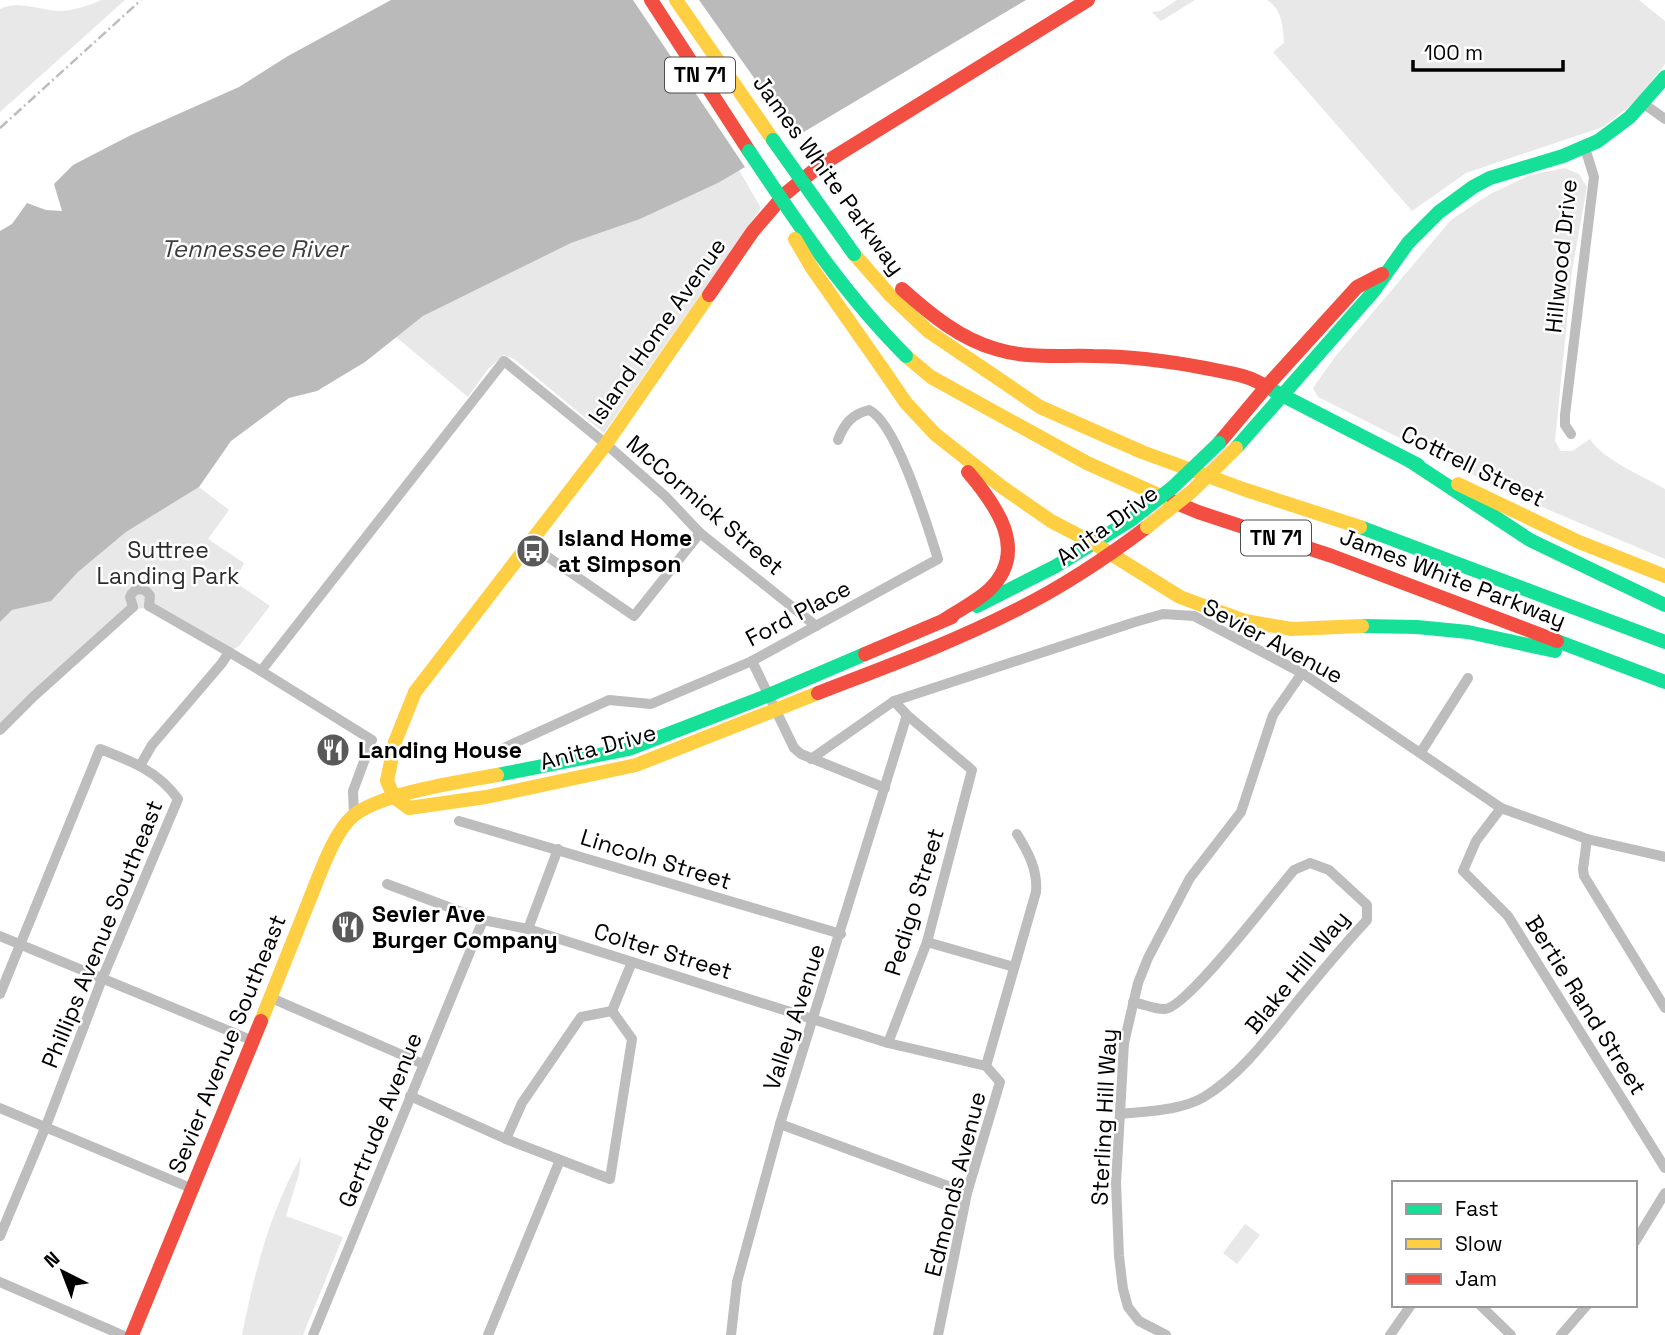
<svg xmlns="http://www.w3.org/2000/svg" width="1665" height="1335" font-family="'Space Grotesk',sans-serif">
  <rect width="100%" height="100%" fill="#fff"/>
  <!-- green -->
  <g fill="#e8e8e8">
    <path d="M101,0H125L0,112V9C18,0 39,10 58,11C72,11 89,6 101,0Z"/>
    <path d="M1177,0H1195L1161,21L1152,12L1160,11Z"/>
    <path d="M1267,0H1639L1665,21V64L1635,102L1603,127L1466,173L1412,211L1273,52L1284,43C1283,25 1282,10 1267,0Z"/>
    <path d="M1565,168L1579,174L1587,187L1572,271L1555,441L1561,451H1572L1590,439C1603,460 1643,476 1665,489V559L1511,494L1318,397L1313,388L1335,357L1451,220L1490,194L1530,175Z"/>
    <path d="M739,170L761,208L604,433L514,359L504,355L488,369L468,397L396,337L423,316L484,285L571,243L640,219L718,183Z"/>
    <path d="M199,487L229,510L208,539L244,563L235,582L270,606L239,646L229,652L146,608L136,609L0,730V622L12,610L51,600L78,572L126,532Z"/>
    <path d="M301,1157L299,1174L286,1216L343,1237L303,1335H242C254,1274 270,1211 301,1157Z"/>
    <path d="M1245,1224L1260,1235L1237,1264L1223,1253Z"/>
  </g>
  <!-- water -->
  <path fill="#bababa" d="M391,0H1026L718,183L640,219L571,243L423,316L365,362L317,391L289,398L231,441L199,487L126,532L78,572L51,601L12,610L0,622V231L12,224L27,203L46,210L62,211L54,184L73,165L131,135L239,87L288,56Z"/>
  <!-- pier -->
  <path fill="#fff" d="M633,0H699L798,140L747,170Z"/>
  <g fill="none" stroke-linecap="round" stroke-linejoin="round">
    <!-- street -->
    <g stroke="#bdbdbd" stroke-width="10">
      <path d="M1644,104L1665,119"/>
      <path d="M1571,434L1565,425V415L1594,177L1585,148"/>
      <path d="M529,544L634,616L700,533"/>
      <path d="M149,606L229,652"/>
      <path d="M133,607L130,597C134,587 145,587 150,596L149,606"/>
      <path d="M752,661L794,748L801,754L885,788"/>
      <path d="M261,671L372,740L353,791L354,815"/>
      <path d="M0,730L33,697L133,607"/>
      <path d="M1421,752L1468,678"/>
      <path d="M475,754L495,752L609,700L651,704L752,661L938,559C928,528 897,423 869,410C852,414 844,424 838,440"/>
      <path d="M811,759L894,701L1135,622L1163,614L1194,616L1302,673L1501,808L1587,839L1665,857"/>
      <path d="M141,764L152,745L222,663L229,652L261,671L504,361L606,444L665,496L700,533L816,626"/>
      <path d="M1501,808L1476,841L1463,871L1508,916L1665,1168"/>
      <path d="M459,821L841,934"/>
      <path d="M1587,839L1583,869L1584,876L1665,1008"/>
      <path d="M387,884L483,920L528,929L888,1043L986,1066"/>
      <path d="M528,929L558,849"/>
      <path d="M0,936L251,1040"/>
      <path d="M927,942L1014,967"/>
      <path d="M0,994L100,749C131,761 158,771 178,799L102,979L46,1126L0,1236"/>
      <path d="M269,997L423,1064"/>
      <path d="M612,1011L632,962"/>
      <path d="M888,1043L927,942L972,770L907,715L894,701"/>
      <path d="M410,1096L506,1139L610,1179L632,1039L612,1011"/>
      <path d="M0,1108L193,1189"/>
      <path d="M1120,1114C1147,1111 1180,1111 1204,1097C1237,1077 1263,1044 1287,1014C1313,982 1339,950 1367,920V905L1329,870L1310,863L1294,870C1275,892 1187,1008 1165,1009C1156,1010 1143,1004 1133,1002"/>
      <path d="M780,1124L967,1193"/>
      <path d="M506,1139L522,1103L581,1017L612,1011"/>
      <path d="M1635,1242L1665,1193"/>
      <path d="M0,1282L122,1335"/>
      <path d="M1480,1305L1511,1335"/>
      <path d="M313,1335L483,920"/>
      <path d="M488,1335L560,1160"/>
      <path d="M731,1335L737,1282L780,1124L907,715"/>
      <path d="M938,1335L967,1193L1000,1082L986,1066L1036,892C1038,870 1028,852 1017,834"/>
      <path d="M1166,1335L1139,1321L1128,1307L1123,1289L1119,1256L1116,1183L1124,1043L1138,983L1148,958L1190,878L1241,812L1273,715L1302,673"/>
      <path d="M1390,1335L1411,1305"/>
      <path d="M1561,1335L1587,1305"/>
    </g>
    <!-- fast -->
    <g stroke="#16e098" stroke-width="14">
      <path d="M1274,391L1418,465"/>
      <path d="M1236,448L1373,292L1408,243L1439,212L1473,187L1490,178L1563,156L1598,141L1630,117L1665,77"/>
      <path d="M1410,461L1530,540L1665,605"/>
      <path d="M1360,527L1665,642"/>
      <path d="M977,606L1056,566L1131,520"/>
      <path d="M1362,626L1417,627L1468,632L1555,651"/>
      <path d="M1557,641L1665,682"/>
      <path d="M497,775L629,749L769,695L865,654"/>
    </g>
    <!-- slow -->
    <g stroke="#ffcf43" stroke-width="14">
      <path d="M676,0L773,140"/>
      <path d="M854,254L890,295L928,331L1040,407L1142,452L1246,490L1360,527"/>
      <path d="M906,356L931,377L1087,463L1174,502"/>
      <path d="M882,368L906,403L935,434L1002,487L1051,521L1095,544L1180,597L1245,621L1292,629L1362,626"/>
      <path d="M1458,484L1579,542L1665,576"/>
      <path d="M394,797L387,781L395,742L415,692L606,444L709,295"/>
      <path d="M394,797L409,808L486,797L636,765L818,693"/>
      <path d="M261,1021C277,981 293,941 309,901C319,877 333,833 353,816C381,793 460,782 497,775"/>
    </g>
    <!-- jam -->
    <g stroke="#f24e42" stroke-width="14">
      <path d="M651,0L749,151"/>
      <path d="M902,289C930,314 960,339 996,349C1028,359 1060,355 1093,356C1130,356 1168,361 1205,368C1225,372 1250,375 1266,387"/>
      <path d="M709,295L753,231L785,194L818,167L1088,0"/>
      <path d="M1219,443L1266,387L1357,287L1382,274"/>
      <path d="M1174,502L1198,512L1332,556L1557,641"/>
      <path d="M944,620C959,610 976,602 989,590C1030,551 996,505 968,472"/>
      <path d="M865,654L952,617"/>
      <path d="M818,693C885,667 952,643 1016,610C1062,587 1106,558 1147,527"/>
      <path d="M132,1335L261,1021"/>
    </g>
    <!-- rail -->
    <path stroke="#bdbdbd" stroke-width="2.5" stroke-dasharray="10 3.5 2 3.5" stroke-linecap="butt" d="M0,128L141,0"/>
    <!-- fast-bridge -->
    <g stroke="#16e098" stroke-width="14">
      <path d="M773,140L854,254"/>
      <path d="M749,151C797,223 844,294 906,356"/>
      <path d="M1131,520L1173,487L1219,443"/>
    </g>
    <!-- slow-bridge -->
    <g stroke="#ffcf43" stroke-width="14">
      <path d="M795,239L812,268L882,368"/>
      <path d="M1147,527L1191,492L1236,448"/>
    </g>
  </g>
  <!-- icons -->
  <defs>
    <symbol id="bus-disc" viewBox="-11 -11 22 22"><circle r="9.5" fill="#595959" stroke="#fff"/><path d="M-5-6H5V4H4V6H2V4H-2V6H-4V4H-5ZM-3.5-4V0h7V-4ZM-3.5 1.2v1.5H-2V1.2ZM2 1.2v1.5H3.5V1.2Z" fill="#fff"/></symbol>
    <symbol id="restaurant-disc" viewBox="-11 -11 22 22"><circle r="9.5" fill="#595959" stroke="#fff"/><path d="M-5-6h1v4h1v-4h1v4h1v-4h1v5L-1.5 .5V6h-2V.5L-5-1ZM5-6V6H3V1.5H1.5Q1.5-4 5-6Z" fill="#fff"/></symbol>
  </defs>
  <g fill-rule="evenodd">
    <use href="#bus-disc" x="514" y="532" width="38" height="38"/>
    <use href="#restaurant-disc" x="314" y="731" width="38" height="38"/>
    <use href="#restaurant-disc" x="329" y="908" width="38" height="38"/>
  </g>
  <g text-anchor="middle" stroke-width="5" stroke-linejoin="round" paint-order="stroke">
    <!-- shield labels -->
    <g fill="#fff" stroke="#4c4c4c" stroke-width="2">
      <rect x="665" y="57.5" width="70" height="35" rx="5"/>
      <rect x="1241" y="520.5" width="70" height="35" rx="5"/>
    </g>
    <g font-size="21" font-weight="bold" fill="#000">
      <text x="700" y="82">TN 71</text>
      <text x="1276" y="545">TN 71</text>
    </g>
    <!-- street labels -->
    <g font-size="23" fill="#000" stroke="#fff">
      <text transform="translate(829 175) rotate(54)" y="8">James White Parkway</text>
      <text transform="translate(1561 256) rotate(-84)" y="8">Hillwood Drive</text>
      <text transform="translate(657 331) rotate(-55)" y="8">Island Home Avenue</text>
      <text transform="translate(1473 466) rotate(26)" y="8">Cottrell Street</text>
      <text transform="translate(705 505) rotate(41)" y="8">McCormick Street</text>
      <text transform="translate(1107 525) rotate(-36)" y="8">Anita Drive</text>
      <text transform="translate(1453 578) rotate(21)" y="8">James White Parkway</text>
      <text transform="translate(798 613) rotate(-28)" y="8">Ford Place</text>
      <text transform="translate(1273 641) rotate(28)" y="8">Sevier Avenue</text>
      <text transform="translate(598 747) rotate(-15)" y="8">Anita Drive</text>
      <text transform="translate(656 859) rotate(17)" y="8">Lincoln Street</text>
      <text transform="translate(914 902) rotate(-73)" y="8">Pedigo Street</text>
      <text transform="translate(102 934) rotate(-68)" y="8">Phillips Avenue Southeast</text>
      <text transform="translate(663 951) rotate(17)" y="8">Colter Street</text>
      <text transform="translate(1297 972) rotate(-51)" y="8">Blake Hill Way</text>
      <text transform="translate(1586 1005) rotate(58)" y="8">Bertie Rand Street</text>
      <text transform="translate(794 1017) rotate(-72)" y="8">Valley Avenue</text>
      <text transform="translate(227 1044) rotate(-68)" y="8">Sevier Avenue Southeast</text>
      <text transform="translate(1104 1117) rotate(-87)" y="8">Sterling Hill Way</text>
      <text transform="translate(380 1120) rotate(-68)" y="8">Gertrude Avenue</text>
      <text transform="translate(955 1184) rotate(-76)" y="8">Edmonds Avenue</text>
    </g>
    <!-- poi labels -->
    <g font-size="23" font-weight="bold" fill="#000" stroke="#fff" text-anchor="start">
      <text x="558" y="546">Island Home<tspan x="558" dy="26">at Simpson</tspan></text>
      <text x="358" y="758">Landing House</text>
      <text x="372" y="922">Sevier Ave<tspan x="372" dy="26">Burger Company</tspan></text>
    </g>
    <!-- park labels -->
    <g font-size="23" fill="#2c2c2c" stroke="#fff">
      <text x="168" y="558">Suttree<tspan x="168" dy="26">Landing Park</tspan></text>
    </g>
    <!-- water labels -->
    <g font-size="24" font-style="italic" fill="#3d3d3d" stroke="#fff">
      <text x="254" y="257">Tennessee River</text>
    </g>
  </g>
  <!-- legend -->
  <rect x="1392" y="1181" width="245" height="126" fill="#ffffff" stroke="#999999" stroke-width="2"/>
  <rect x="1406" y="1204" width="35" height="10" fill="#16e098" stroke="#999999" stroke-width="2"/>
  <text x="1455" y="1216" font-size="21" fill="#000000">Fast</text>
  <rect x="1406" y="1239" width="35" height="10" fill="#ffcf43" stroke="#999999" stroke-width="2"/>
  <text x="1455" y="1251" font-size="21" fill="#000000">Slow</text>
  <rect x="1406" y="1274" width="35" height="10" fill="#f24e42" stroke="#999999" stroke-width="2"/>
  <text x="1455" y="1286" font-size="21" fill="#000000">Jam</text>
  <!-- north arrow -->
  <g transform="translate(63 1272) rotate(318)" stroke="#ffffff" stroke-width="5" paint-order="stroke">
  <path d="M0-5L12 26L0 18L-12 26Z" fill="#000000"/>
  <text y="-10" font-size="19" font-weight="bold" text-anchor="middle" fill="#000000">N</text>
  </g>
  <!-- scale -->
  <path d="M1413 60v10h150v-10" fill="none" stroke="#000000" stroke-width="3.5"/>
  <text x="1424" y="60" font-size="21" fill="#000000" stroke="#ffffff" stroke-width="5" paint-order="stroke">100 m</text>
</svg>
